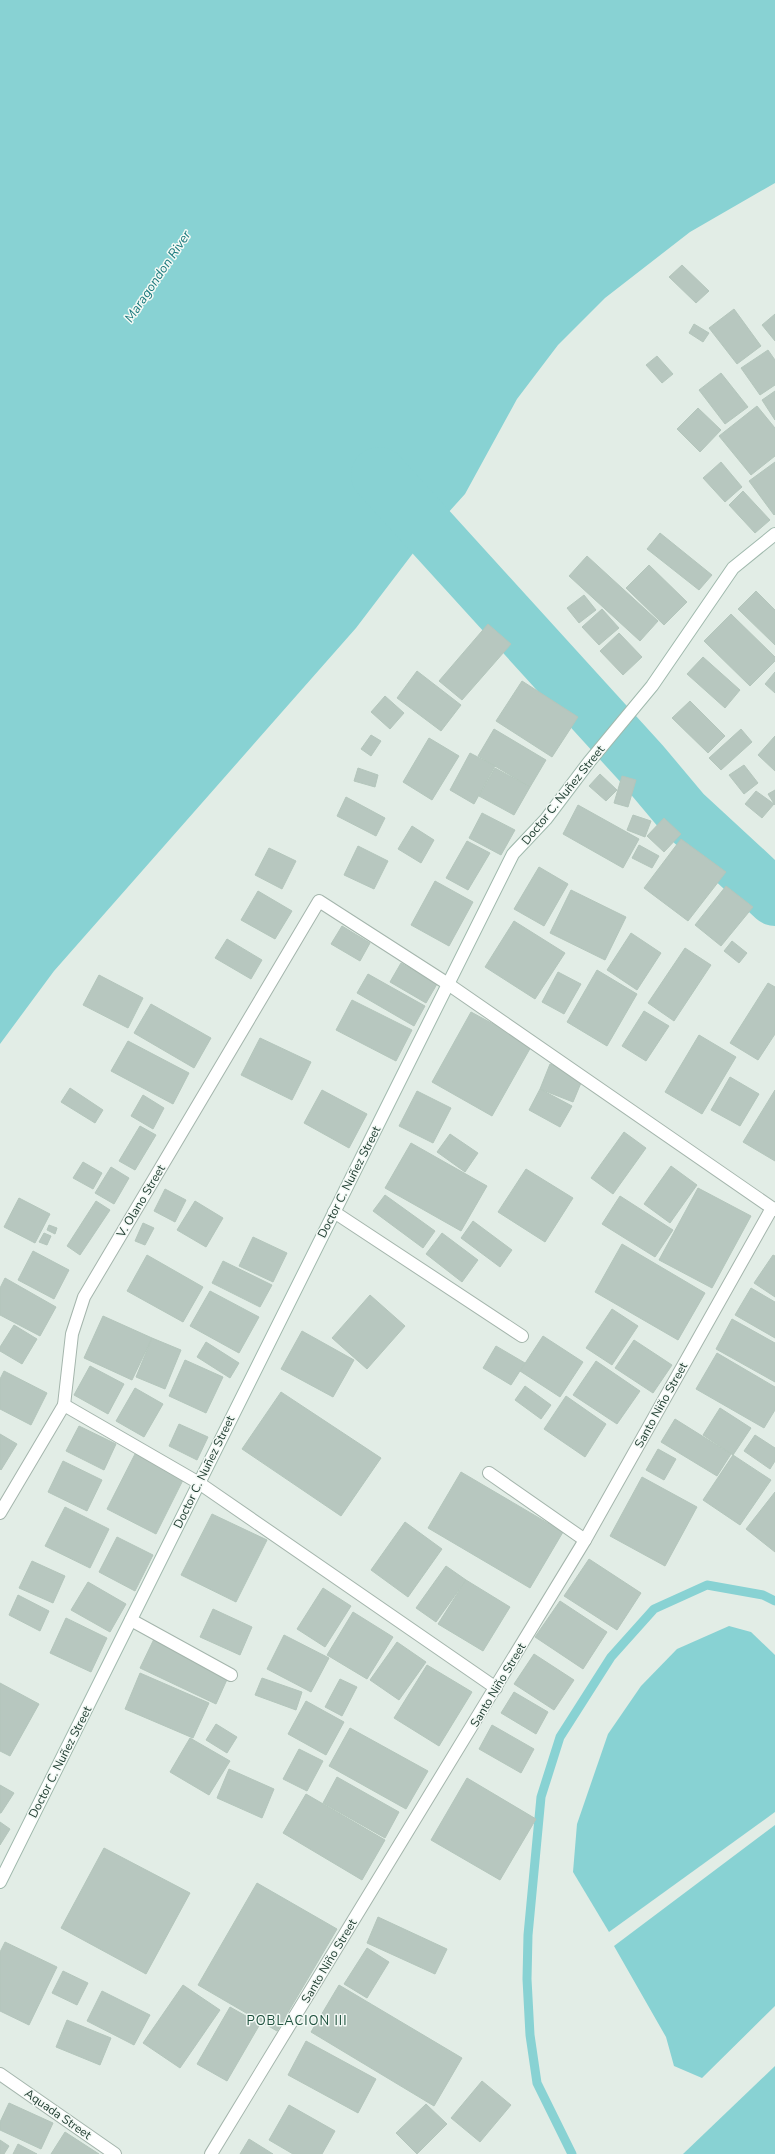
<svg xmlns="http://www.w3.org/2000/svg" width="775" height="2154" font-family="'Nunito Sans',sans-serif">
  <rect width="100%" height="100%" fill="#e2ede6"/>
  <!-- water -->
  <g fill="#88d2d3">
    <path d="M0,0H775V183L690,232L605,298L558,345L517,399L465,494L420,544L356,628L54,971L0,1044Z"/>
    <path d="M729,1626L751,1632L775,1655V1812L609,1932L573,1872L577,1824L608,1734L641,1686L677,1649Z"/>
    <path d="M775,1825V2006L702,2078L674,2066L666,2037L614,1946Z"/>
    <path d="M775,2066V2154H683Z"/>
  </g>
  <g fill="none" stroke-linecap="round" stroke-linejoin="round">
    <!-- stream -->
    <path stroke="#88d2d3" stroke-width="9" d="M572,2154L537,2083L530,2035L527,1979L528,1935L541,1797L560,1737L611,1657L654,1609L707,1585L763,1595L775,1601"/>
    <!-- river -->
    <path stroke="#88d2d3" stroke-width="56" d="M379,475L641,763L683,813L775,898"/>
  </g>
  <!-- building -->
  <g fill="#b7c7bf" stroke="#b4c6bc">
    <path d="M682,265L709,291L696,303L669,277Z"/>
    <path d="M734,309L761,346L737,364L709,328Z"/>
    <path d="M775,314V341L762,325Z"/>
    <path d="M694,324L709,333L703,342L689,333Z"/>
    <path d="M768,350L775,360V385L760,395L741,368Z"/>
    <path d="M657,356L673,374L662,383L646,365Z"/>
    <path d="M721,373L748,407L725,424L699,390Z"/>
    <path d="M775,391V420L762,400Z"/>
    <path d="M757,406L775,428V456L751,475L719,436Z"/>
    <path d="M698,408L721,430L700,452L677,429Z"/>
    <path d="M721,462L742,487L725,502L703,478Z"/>
    <path d="M775,462V514L774,515L749,481Z"/>
    <path d="M743,491L770,520L755,533L729,505Z"/>
    <path d="M660,533L712,575L699,590L647,549Z"/>
    <path d="M587,556L658,621L640,641L569,576Z"/>
    <path d="M649,565L687,602L664,625L626,588Z"/>
    <path d="M756,591L775,610V645L738,609Z"/>
    <path d="M584,595L596,610L579,623L567,608Z"/>
    <path d="M602,609L619,628L599,645L582,627Z"/>
    <path d="M731,614L775,657V661L750,686L704,641Z"/>
    <path d="M488,624L511,644L462,700L439,681Z"/>
    <path d="M619,633L642,657L623,675L600,651Z"/>
    <path d="M703,657L740,690L725,708L687,674Z"/>
    <path d="M417,671L461,705L441,731L397,698Z"/>
    <path d="M775,672V693L765,684Z"/>
    <path d="M522,681L578,717L552,757L496,721Z"/>
    <path d="M385,696L404,713L390,729L371,712Z"/>
    <path d="M690,701L725,736L708,753L672,718Z"/>
    <path d="M494,729L546,760L530,787L478,756Z"/>
    <path d="M741,729L752,742L721,770L709,758Z"/>
    <path d="M371,735L381,741L371,756L361,749Z"/>
    <path d="M775,736V771L758,755Z"/>
    <path d="M429,738L459,756L432,800L403,782Z"/>
    <path d="M470,753L495,766L474,804L450,790Z"/>
    <path d="M744,765L758,783L744,794L729,775Z"/>
    <path d="M358,768L378,775L375,787L354,781Z"/>
    <path d="M495,768L530,787L514,815L479,796Z"/>
    <path d="M600,774L617,790L606,801L589,786Z"/>
    <path d="M622,776L636,780L628,807L614,803Z"/>
    <path d="M775,790V805L768,794Z"/>
    <path d="M756,791L774,804L762,818L745,804Z"/>
    <path d="M346,797L385,818L376,836L337,816Z"/>
    <path d="M578,805L639,839L623,868L563,834Z"/>
    <path d="M482,813L515,830L501,855L469,838Z"/>
    <path d="M633,815L651,821L645,837L627,830Z"/>
    <path d="M664,818L681,834L664,852L647,836Z"/>
    <path d="M412,826L434,840L421,863L398,849Z"/>
    <path d="M681,839L726,872L688,921L644,888Z"/>
    <path d="M467,841L490,853L468,890L446,878Z"/>
    <path d="M639,845L659,856L652,868L632,858Z"/>
    <path d="M358,846L388,861L374,889L344,875Z"/>
    <path d="M269,848L296,861L282,889L255,875Z"/>
    <path d="M539,867L568,884L544,926L514,909Z"/>
    <path d="M435,881L473,902L449,946L411,925Z"/>
    <path d="M726,886L753,907L721,946L695,925Z"/>
    <path d="M571,890L626,917L605,960L550,933Z"/>
    <path d="M258,891L292,911L275,939L241,920Z"/>
    <path d="M514,921L565,953L535,999L485,967Z"/>
    <path d="M342,926L370,943L360,961L331,944Z"/>
    <path d="M631,933L661,953L637,990L607,970Z"/>
    <path d="M227,939L262,960L251,979L215,958Z"/>
    <path d="M732,941L747,953L739,963L724,951Z"/>
    <path d="M685,948L711,965L674,1021L648,1003Z"/>
    <path d="M401,963L437,984L426,1003L390,982Z"/>
    <path d="M597,970L637,994L607,1046L567,1022Z"/>
    <path d="M558,972L581,984L564,1014L542,1002Z"/>
    <path d="M368,974L425,1006L414,1026L357,993Z"/>
    <path d="M99,975L143,998L128,1028L83,1005Z"/>
    <path d="M768,983L775,987V1034L758,1060L730,1043Z"/>
    <path d="M352,1000L412,1030L396,1061L336,1030Z"/>
    <path d="M151,1004L211,1038L194,1068L134,1033Z"/>
    <path d="M644,1011L669,1026L646,1061L622,1046Z"/>
    <path d="M471,1012L532,1045L492,1116L432,1082Z"/>
    <path d="M699,1035L736,1057L702,1114L665,1092Z"/>
    <path d="M260,1038L311,1062L292,1100L241,1075Z"/>
    <path d="M128,1041L189,1073L173,1104L111,1071Z"/>
    <path d="M550,1064L583,1078L573,1102L540,1089Z"/>
    <path d="M730,1077L759,1094L740,1126L711,1110Z"/>
    <path d="M70,1088L103,1110L95,1123L61,1102Z"/>
    <path d="M540,1089L572,1106L560,1127L529,1110Z"/>
    <path d="M322,1090L367,1114L349,1148L304,1123Z"/>
    <path d="M775,1090V1161L743,1142Z"/>
    <path d="M417,1091L451,1108L433,1143L399,1126Z"/>
    <path d="M143,1095L164,1108L153,1129L131,1116Z"/>
    <path d="M140,1126L156,1135L135,1170L119,1161Z"/>
    <path d="M624,1132L646,1148L613,1194L591,1178Z"/>
    <path d="M450,1134L478,1153L465,1172L437,1152Z"/>
    <path d="M411,1143L487,1186L461,1231L385,1188Z"/>
    <path d="M83,1162L102,1173L93,1189L73,1178Z"/>
    <path d="M671,1166L697,1185L670,1223L644,1204Z"/>
    <path d="M111,1167L129,1178L114,1204L95,1193Z"/>
    <path d="M526,1169L573,1198L545,1242L498,1212Z"/>
    <path d="M698,1188L751,1216L712,1288L659,1260Z"/>
    <path d="M165,1189L186,1200L175,1222L154,1211Z"/>
    <path d="M385,1195L435,1231L423,1248L373,1211Z"/>
    <path d="M620,1196L673,1230L655,1257L602,1224Z"/>
    <path d="M19,1198L50,1214L35,1243L4,1227Z"/>
    <path d="M96,1201L110,1210L80,1255L67,1246Z"/>
    <path d="M195,1201L223,1218L206,1247L177,1230Z"/>
    <path d="M473,1221L512,1250L500,1267L461,1238Z"/>
    <path d="M143,1223L154,1228L145,1245L135,1241Z"/>
    <path d="M49,1225L57,1228L55,1234L47,1230Z"/>
    <path d="M44,1233L51,1236L47,1245L39,1242Z"/>
    <path d="M442,1233L478,1260L462,1282L426,1254Z"/>
    <path d="M253,1237L287,1253L273,1282L239,1266Z"/>
    <path d="M622,1244L705,1293L678,1340L595,1292Z"/>
    <path d="M33,1251L69,1270L54,1299L18,1280Z"/>
    <path d="M147,1255L203,1287L183,1322L127,1291Z"/>
    <path d="M773,1255L775,1256V1297L754,1283Z"/>
    <path d="M223,1261L272,1285L260,1307L212,1283Z"/>
    <path d="M5,1278L56,1307L40,1336L0,1315V1288Z"/>
    <path d="M751,1288L775,1302V1338L735,1315Z"/>
    <path d="M210,1291L259,1317L239,1353L190,1326Z"/>
    <path d="M370,1295L405,1326L367,1369L332,1338Z"/>
    <path d="M612,1309L638,1326L612,1365L586,1348Z"/>
    <path d="M103,1316L152,1338L132,1380L84,1358Z"/>
    <path d="M732,1319L775,1343V1382L716,1349Z"/>
    <path d="M14,1325L37,1339L22,1364L0,1351V1347Z"/>
    <path d="M302,1331L354,1360L333,1397L281,1369Z"/>
    <path d="M543,1336L583,1362L560,1397L520,1371Z"/>
    <path d="M152,1338L181,1350L165,1389L136,1377Z"/>
    <path d="M634,1340L672,1365L653,1393L615,1368Z"/>
    <path d="M206,1342L239,1363L230,1378L197,1357Z"/>
    <path d="M496,1346L525,1363L511,1385L483,1368Z"/>
    <path d="M717,1353L775,1387V1410L764,1428L696,1389Z"/>
    <path d="M185,1360L223,1377L206,1413L169,1396Z"/>
    <path d="M596,1361L640,1391L617,1424L573,1395Z"/>
    <path d="M90,1366L124,1384L108,1414L74,1395Z"/>
    <path d="M4,1371L47,1393L31,1425L0,1409V1379Z"/>
    <path d="M525,1386L551,1405L541,1419L515,1400Z"/>
    <path d="M135,1388L163,1404L144,1437L116,1421Z"/>
    <path d="M281,1392L381,1458L341,1516L242,1449Z"/>
    <path d="M566,1396L606,1424L585,1457L544,1429Z"/>
    <path d="M720,1408L751,1428L733,1455L703,1435Z"/>
    <path d="M675,1419L731,1454L717,1476L661,1442Z"/>
    <path d="M179,1424L208,1437L197,1460L169,1446Z"/>
    <path d="M79,1426L116,1444L104,1470L66,1451Z"/>
    <path d="M0,1434L17,1444L1,1470L0,1469Z"/>
    <path d="M755,1435L775,1448V1461L770,1469L744,1451Z"/>
    <path d="M658,1449L676,1459L664,1480L646,1470Z"/>
    <path d="M135,1454L184,1478L156,1534L107,1509Z"/>
    <path d="M733,1455L771,1480L740,1525L703,1500Z"/>
    <path d="M63,1461L102,1480L87,1511L48,1492Z"/>
    <path d="M461,1472L563,1532L530,1588L428,1528Z"/>
    <path d="M642,1477L697,1507L665,1566L610,1536Z"/>
    <path d="M775,1492V1552L746,1529Z"/>
    <path d="M65,1507L109,1529L90,1568L45,1546Z"/>
    <path d="M212,1514L267,1540L236,1602L181,1575Z"/>
    <path d="M405,1522L442,1549L408,1597L371,1570Z"/>
    <path d="M117,1537L153,1555L135,1591L99,1572Z"/>
    <path d="M589,1559L641,1593L617,1630L564,1596Z"/>
    <path d="M32,1561L65,1576L53,1603L19,1588Z"/>
    <path d="M446,1566L466,1580L436,1622L416,1608Z"/>
    <path d="M466,1580L510,1607L483,1651L438,1624Z"/>
    <path d="M88,1582L126,1604L110,1632L71,1610Z"/>
    <path d="M323,1588L351,1606L325,1647L297,1629Z"/>
    <path d="M18,1595L49,1611L40,1631L9,1615Z"/>
    <path d="M560,1601L607,1632L583,1669L535,1637Z"/>
    <path d="M213,1609L252,1627L240,1655L200,1637Z"/>
    <path d="M353,1612L393,1637L367,1679L327,1655Z"/>
    <path d="M66,1618L107,1638L91,1672L50,1653Z"/>
    <path d="M284,1635L329,1658L311,1692L267,1669Z"/>
    <path d="M154,1639L229,1675L216,1704L140,1668Z"/>
    <path d="M397,1642L426,1662L399,1700L370,1680Z"/>
    <path d="M534,1654L574,1680L554,1710L514,1684Z"/>
    <path d="M427,1665L472,1692L439,1746L394,1718Z"/>
    <path d="M140,1673L209,1703L193,1738L125,1709Z"/>
    <path d="M262,1678L302,1692L296,1710L255,1695Z"/>
    <path d="M340,1679L357,1687L342,1716L325,1707Z"/>
    <path d="M0,1683L39,1704L10,1756L0,1751Z"/>
    <path d="M514,1692L548,1712L536,1734L501,1713Z"/>
    <path d="M306,1701L344,1722L326,1755L288,1734Z"/>
    <path d="M216,1724L237,1737L227,1753L206,1740Z"/>
    <path d="M492,1725L534,1749L521,1773L479,1749Z"/>
    <path d="M350,1728L428,1771L406,1809L329,1766Z"/>
    <path d="M190,1738L230,1761L209,1795L170,1772Z"/>
    <path d="M299,1749L323,1761L307,1791L283,1779Z"/>
    <path d="M229,1769L274,1789L262,1818L217,1798Z"/>
    <path d="M337,1777L399,1812L385,1838L323,1803Z"/>
    <path d="M467,1778L536,1819L500,1880L431,1840Z"/>
    <path d="M0,1785L14,1793L1,1813H0Z"/>
    <path d="M306,1794L385,1840L362,1880L283,1833Z"/>
    <path d="M0,1822L10,1829L0,1845Z"/>
    <path d="M104,1848L190,1893L146,1974L61,1928Z"/>
    <path d="M257,1883L337,1929L277,2031L198,1985Z"/>
    <path d="M378,1917L447,1949L435,1974L367,1943Z"/>
    <path d="M5,1942L57,1967L29,2025L0,2011V1952Z"/>
    <path d="M367,1948L389,1962L367,1998L344,1984Z"/>
    <path d="M63,1971L88,1983L77,2005L52,1993Z"/>
    <path d="M183,1985L220,2010L180,2068L143,2043Z"/>
    <path d="M339,1985L462,2058L434,2106L311,2032Z"/>
    <path d="M102,1991L150,2015L134,2045L87,2021Z"/>
    <path d="M230,2007L260,2024L227,2081L197,2064Z"/>
    <path d="M67,2020L111,2038L100,2065L56,2047Z"/>
    <path d="M306,2041L376,2079L358,2113L288,2075Z"/>
    <path d="M482,2081L511,2105L480,2142L451,2118Z"/>
    <path d="M9,2103L53,2123L41,2149L0,2130V2122Z"/>
    <path d="M426,2104L447,2124L417,2154L396,2133Z"/>
    <path d="M289,2105L335,2131L322,2154H293L269,2140Z"/>
    <path d="M65,2132L99,2154H51Z"/>
    <path d="M249,2139L273,2154H240Z"/>
    <path d="M0,2140L9,2146L4,2154H0Z"/>
    <path d="M18,2144L37,2154H13Z"/>
  </g>
  <g fill="none" stroke-linecap="round" stroke-linejoin="round">
    <defs>
      <g id="service">
        <path d="M334,1212L522,1336"/>
        <path d="M489,1473L585,1540"/>
        <path d="M131,1620L231,1675"/>
      </g>
      <g id="minor">
        <path d="M64,1405L199,1483L496,1688"/>
        <path d="M0,1513L64,1405L72,1334L84,1297L319,901L448,984L775,1210"/>
        <path d="M0,2074L115,2154"/>
        <path d="M211,2154L585,1540L772,1208"/>
      </g>
      <path id="secondary" d="M0,1882L513,854L546,819L589,762L652,686L733,568L775,534"/>
    </defs>
    <!-- service casing -->
    <use href="#service" stroke="#a4b5ac" stroke-width="14"/>
    <!-- minor casing -->
    <use href="#minor" stroke="#a4b5ac" stroke-width="14"/>
    <!-- secondary casing -->
    <use href="#secondary" stroke="#a0b9ad" stroke-width="14"/>
    <!-- service -->
    <use href="#service" stroke="#fff" stroke-width="12"/>
    <!-- minor -->
    <use href="#minor" stroke="#fff" stroke-width="12"/>
    <!-- secondary -->
    <use href="#secondary" stroke="#fff" stroke-width="12"/>
  </g>
  <g text-anchor="middle" stroke-width="3" stroke-linejoin="round" paint-order="stroke">
    <!-- street labels -->
    <g font-size="12" fill="#213e32" stroke="#f3f9f5">
      <text transform="translate(563 795) rotate(-51)" y="4">Doctor C. Nuñez Street</text>
      <text transform="translate(349 1182) rotate(-63)" y="4">Doctor C. Nuñez Street</text>
      <text transform="translate(141 1201) rotate(-59)" y="4">V. Olano Street</text>
      <text transform="translate(661 1405) rotate(-61)" y="4">Santo Niño Street</text>
      <text transform="translate(204 1472) rotate(-64)" y="4">Doctor C. Nuñez Street</text>
      <text transform="translate(498 1685) rotate(-59)" y="4">Santo Niño Street</text>
      <text transform="translate(60 1762) rotate(-63)" y="4">Doctor C. Nuñez Street</text>
      <text transform="translate(329 1961) rotate(-59)" y="4">Santo Niño Street</text>
      <text transform="translate(58 2114) rotate(35)" y="4">Aquada Street</text>
    </g>
    <!-- water labels -->
    <g font-size="13" font-style="italic" fill="#1a797c" stroke="#f3f9f5">
      <text transform="translate(157 276) rotate(-56)" y="5">Maragondon River</text>
    </g>
    <!-- neighbourhood labels -->
    <g font-size="13" letter-spacing="1" fill="#1d513d" stroke="#f3f9f5">
      <text x="297" y="2025">POBLACION III</text>
    </g>
  </g>
</svg>
